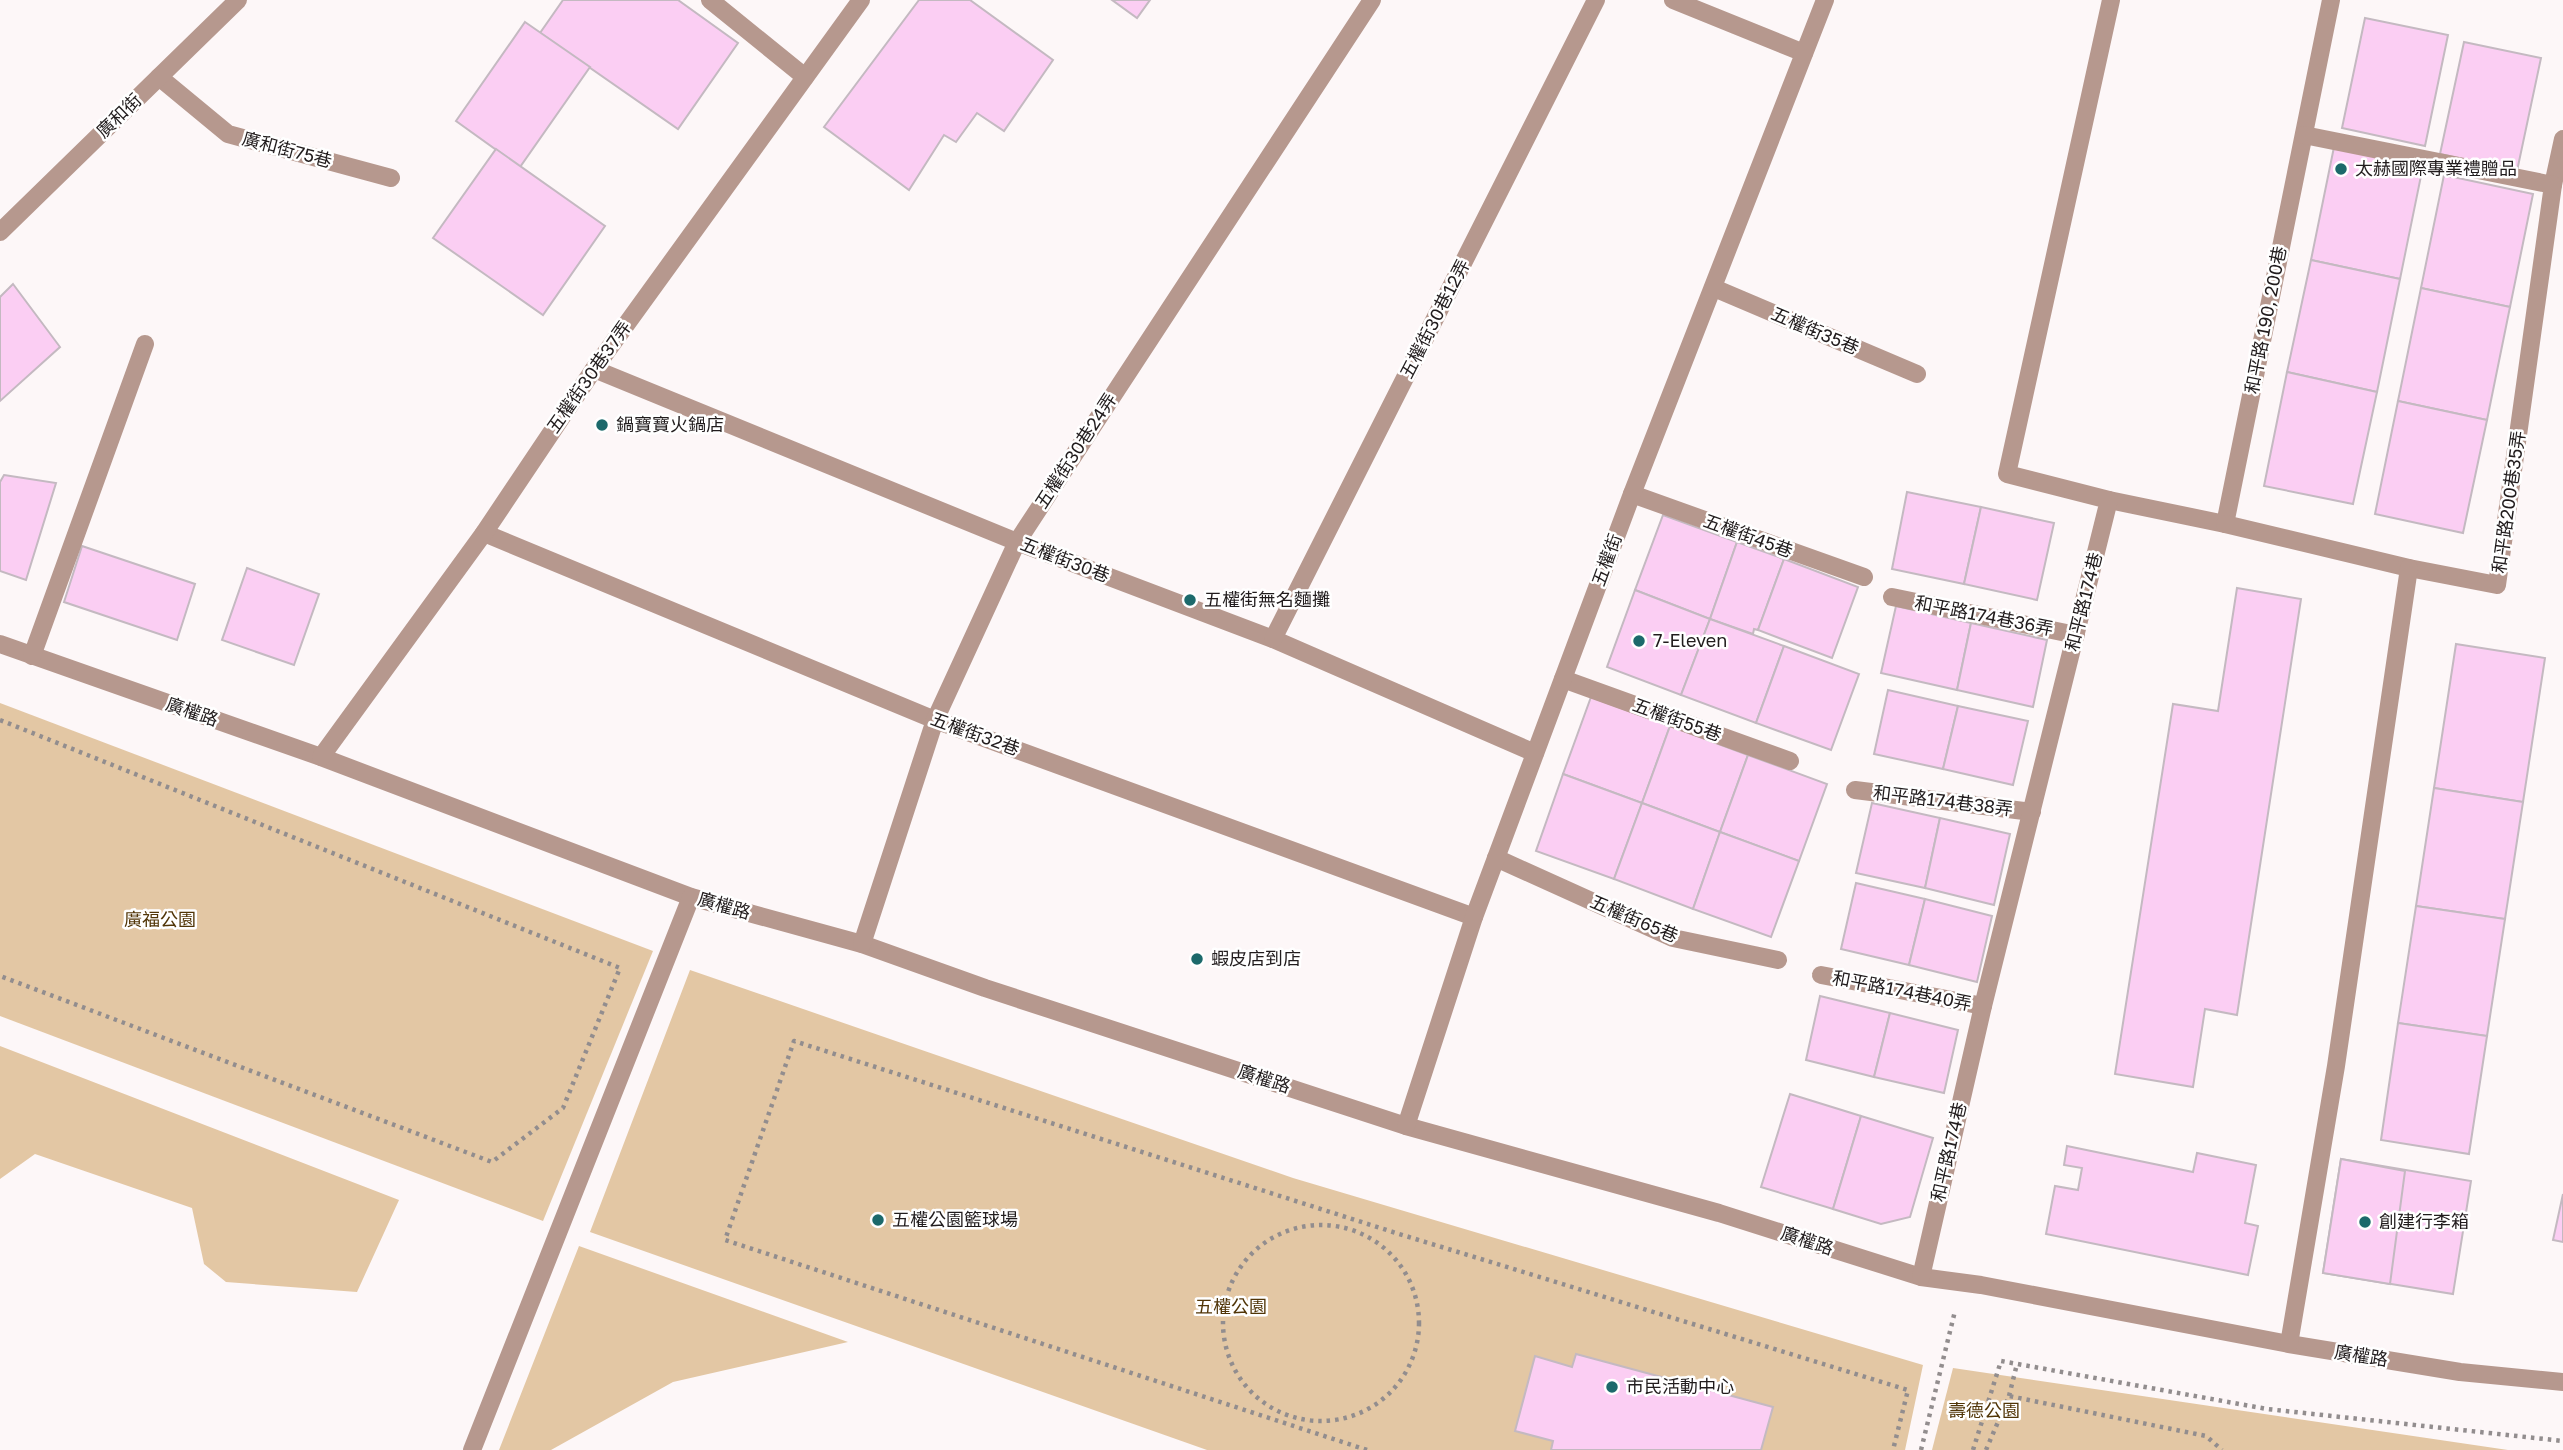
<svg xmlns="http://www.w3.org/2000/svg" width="2563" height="1450" font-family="'Golos Text','Noto Sans TC',sans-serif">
  <rect width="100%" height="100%" fill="#fdf7f8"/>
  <!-- green -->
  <g fill="#e3c7a4">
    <path d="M0,703L653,951L543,1221L0,1016Z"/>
    <path d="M690,970L1293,1178L1923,1365L1905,1450H1207L590,1232Z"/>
    <path d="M0,1046L399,1200L357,1292L226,1282L204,1264L192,1208L35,1154L0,1179Z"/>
    <path d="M579,1246L848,1342L673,1382L551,1450H499Z"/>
    <path d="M1953,1368L2508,1450H1932Z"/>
  </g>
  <!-- building -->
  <g fill="#fbcef3" stroke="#c4b9c1" stroke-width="2">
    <path d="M563,0H678L738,43L678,129L540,33Z"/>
    <path d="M919,0H970L1053,60L1004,131L977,113L956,142L944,135L909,190L824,127Z"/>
    <path d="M1112,0H1150L1137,18Z"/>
    <path d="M2365,18L2448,35L2425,146L2342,128Z"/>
    <path d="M525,22L590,67L520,167L456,121Z"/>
    <path d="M2464,42L2541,58L2517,171L2440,154Z"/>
    <path d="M2334,147L2423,166L2400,279L2311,260Z"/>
    <path d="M496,149L605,226L543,315L433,238Z"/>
    <path d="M2444,175L2533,194L2510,307L2421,288Z"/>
    <path d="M2311,260L2400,279L2377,392L2287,372Z"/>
    <path d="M13,284L60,347L0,401V297Z"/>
    <path d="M2421,288L2510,307L2487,420L2398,401Z"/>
    <path d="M2287,372L2377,392L2353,504L2264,486Z"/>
    <path d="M2398,401L2487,420L2463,533L2375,514Z"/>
    <path d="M4,475L56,483L26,580L0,571V482Z"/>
    <path d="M1907,492L1981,507L1964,584L1892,569Z"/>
    <path d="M1981,507L2054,523L2037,600L1964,584Z"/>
    <path d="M1663,515L1737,542L1710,619L1635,590Z"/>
    <path d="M1737,542L1784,559L1758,630L1754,629L1753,634L1710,619Z"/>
    <path d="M82,546L195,584L177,640L64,602Z"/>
    <path d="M1784,559L1858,587L1832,658L1758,630Z"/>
    <path d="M247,568L319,594L294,665L222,640Z"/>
    <path d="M2237,588L2301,599L2237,1015L2205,1009L2193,1087L2115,1074L2173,704L2218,711Z"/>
    <path d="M1635,590L1710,619L1681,695L1607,667Z"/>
    <path d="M1896,606L1971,623L1957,690L1881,673Z"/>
    <path d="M1710,619L1784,646L1756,723L1681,695Z"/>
    <path d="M1971,623L2047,640L2033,707L1957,690Z"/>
    <path d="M2456,644L2545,658L2523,802L2434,788Z"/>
    <path d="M1784,646L1859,674L1831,750L1756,723Z"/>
    <path d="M1888,690L1958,706L1943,769L1874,754Z"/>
    <path d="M1591,697L1670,726L1642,803L1563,774Z"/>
    <path d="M1958,706L2028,721L2013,785L1943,769Z"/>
    <path d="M1670,726L1748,755L1720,832L1642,803Z"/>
    <path d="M1748,755L1827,784L1799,861L1720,832Z"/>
    <path d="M1563,774L1642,803L1614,879L1536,851Z"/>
    <path d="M2434,788L2523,802L2505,919L2416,906Z"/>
    <path d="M1642,803L1720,832L1693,909L1614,879Z"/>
    <path d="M1872,803L1940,818L1925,888L1856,873Z"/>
    <path d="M1940,818L2010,834L1994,905L1925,888Z"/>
    <path d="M1720,832L1799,861L1771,937L1693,909Z"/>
    <path d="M1856,883L1925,899L1909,965L1841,949Z"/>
    <path d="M1925,899L1992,916L1977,982L1909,965Z"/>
    <path d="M2416,906L2505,919L2487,1036L2398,1023Z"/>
    <path d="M1820,996L1890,1013L1874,1077L1806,1060Z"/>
    <path d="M1890,1013L1958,1030L1944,1093L1874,1077Z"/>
    <path d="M2398,1023L2487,1036L2469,1154L2381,1140Z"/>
    <path d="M1790,1094L1861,1116L1833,1209L1761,1187Z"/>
    <path d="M1861,1116L1933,1138L1910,1217L1881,1224L1833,1209Z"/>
    <path d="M2067,1146L2193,1172L2197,1153L2256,1165L2245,1223L2258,1226L2248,1275L2046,1234L2055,1186L2078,1190L2082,1168L2064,1165Z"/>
    <path d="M2341,1159L2471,1181L2453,1294L2323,1273Z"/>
    <path d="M2341,1159L2405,1171L2390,1284L2323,1273Z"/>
    <path d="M2563,1194V1242L2553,1240Z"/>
    <path d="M1576,1354L1773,1407L1761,1450H1551L1553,1441L1515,1431L1535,1356L1572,1367Z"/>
  </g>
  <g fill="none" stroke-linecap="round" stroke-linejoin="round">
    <!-- path -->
    <g stroke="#928d8e" stroke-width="4.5" stroke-dasharray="3.5 5" stroke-linecap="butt">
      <path d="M0,720L620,968L563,1108L492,1162L0,976"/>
      <circle cx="1321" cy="1323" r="98"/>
      <path d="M2009,1396L2017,1364"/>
      <path d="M1367,1450L725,1240L794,1041L1396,1233L1908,1390L1893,1450"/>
      <path d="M1921,1450L1955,1311"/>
      <path d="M1973,1450L2001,1361L2267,1409L2563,1441"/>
      <path d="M1986,1450L2009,1396L2206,1436L2222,1450"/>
    </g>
    <!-- minor -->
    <g stroke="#b6988e" stroke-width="18">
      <path d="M710,0L805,77"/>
      <path d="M1673,0L1804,53"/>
      <path d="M159,77L228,134L391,178"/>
      <path d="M2553,185L2563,139"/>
      <path d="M0,232L238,0"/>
      <path d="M1714,288L1917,374"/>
      <path d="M594,369L1017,542L1273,639L1535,753"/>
      <path d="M1632,494L1864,577"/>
      <path d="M2109,500L2225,524L2331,0"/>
      <path d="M2225,524L2409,568L2497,585L2553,185L2304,135"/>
      <path d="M484,533L935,720L1474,917"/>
      <path d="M1892,597L2076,635"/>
      <path d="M1273,639L1596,0"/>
      <path d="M0,644L321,757L691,897L862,944L985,988L1406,1126L1719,1213L1921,1277L1981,1285L2289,1344L2460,1372L2563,1382"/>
      <path d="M32,656L145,344"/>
      <path d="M1563,679L1790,761"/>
      <path d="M321,757L484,533L594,369L861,0"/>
      <path d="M1855,790L2032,812"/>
      <path d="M1496,858L1673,938L1778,960"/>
      <path d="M862,944L935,720L1017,542L1372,0"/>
      <path d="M1821,975L1983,1006"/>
      <path d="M1406,1126L1474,917L1632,494L1825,0"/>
      <path d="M1921,1277L1983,1006L2109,500L2007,474L2111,0"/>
      <path d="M2289,1344L2336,1066L2409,568"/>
      <path d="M472,1450L691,897"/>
    </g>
  </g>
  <!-- markers -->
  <g fill="#1c696b" stroke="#fff" stroke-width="2.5">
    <circle cx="2341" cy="169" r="7"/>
    <circle cx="602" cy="425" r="7"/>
    <circle cx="1190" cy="600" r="7"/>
    <circle cx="1639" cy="641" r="7"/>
    <circle cx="1197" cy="959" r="7"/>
    <circle cx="878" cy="1220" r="7"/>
    <circle cx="2365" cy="1222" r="7"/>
    <circle cx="1612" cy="1387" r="7"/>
  </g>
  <g text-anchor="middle" stroke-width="5" stroke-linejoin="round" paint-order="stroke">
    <!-- street labels -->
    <g font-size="18" fill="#211c1d" stroke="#fff">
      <text transform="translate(119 116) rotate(-44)" y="6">廣和街</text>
      <text transform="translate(287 150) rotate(15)" y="6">廣和街75巷</text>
      <text transform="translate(1435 319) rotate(-63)" y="6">五權街30巷12弄</text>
      <text transform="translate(2266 320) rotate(-79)" y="6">和平路 190, 200巷</text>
      <text transform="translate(1815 331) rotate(23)" y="6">五權街35巷</text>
      <text transform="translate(589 377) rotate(-55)" y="6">五權街30巷37弄</text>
      <text transform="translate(1076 451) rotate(-57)" y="6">五權街30巷24弄</text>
      <text transform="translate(2509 502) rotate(-82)" y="6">和平路200巷35弄</text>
      <text transform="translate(1748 536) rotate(20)" y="6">五權街45巷</text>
      <text transform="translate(1065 560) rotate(21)" y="6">五權街30巷</text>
      <text transform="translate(1607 560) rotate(-70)" y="6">五權街</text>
      <text transform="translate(2084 602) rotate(-76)" y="6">和平路174巷</text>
      <text transform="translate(1984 616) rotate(11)" y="6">和平路174巷36弄</text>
      <text transform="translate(192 712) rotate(19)" y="6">廣權路</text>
      <text transform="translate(1677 720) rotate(20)" y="6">五權街55巷</text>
      <text transform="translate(975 734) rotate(20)" y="6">五權街32巷</text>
      <text transform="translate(1943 801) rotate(7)" y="6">和平路174巷38弄</text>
      <text transform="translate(724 906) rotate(16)" y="6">廣權路</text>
      <text transform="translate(1634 919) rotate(23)" y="6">五權街65巷</text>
      <text transform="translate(1902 991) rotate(11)" y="6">和平路174巷40弄</text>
      <text transform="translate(1264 1079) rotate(18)" y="6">廣權路</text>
      <text transform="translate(1949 1152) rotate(-77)" y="6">和平路174巷</text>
      <text transform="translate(1807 1241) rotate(18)" y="6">廣權路</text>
      <text transform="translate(2361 1356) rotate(9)" y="6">廣權路</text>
    </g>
    <!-- poi labels -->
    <g font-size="18" fill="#211c1d" stroke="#fff" text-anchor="start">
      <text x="2355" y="175">太赫國際專業禮贈品</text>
      <text x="616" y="431">鍋寶寶火鍋店</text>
      <text x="1204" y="606">五權街無名麵攤</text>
      <text x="1653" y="647">7-Eleven</text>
      <text x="1211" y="965">蝦皮店到店</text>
      <text x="892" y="1226">五權公園籃球場</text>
      <text x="2379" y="1228">創建行李箱</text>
      <text x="1626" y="1393">市民活動中心</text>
    </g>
    <!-- park labels -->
    <g font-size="18" fill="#513507" stroke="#fff">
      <text x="160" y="926">廣福公園</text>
      <text x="1231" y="1313">五權公園</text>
      <text x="1984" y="1417">壽德公園</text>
    </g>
  </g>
</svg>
